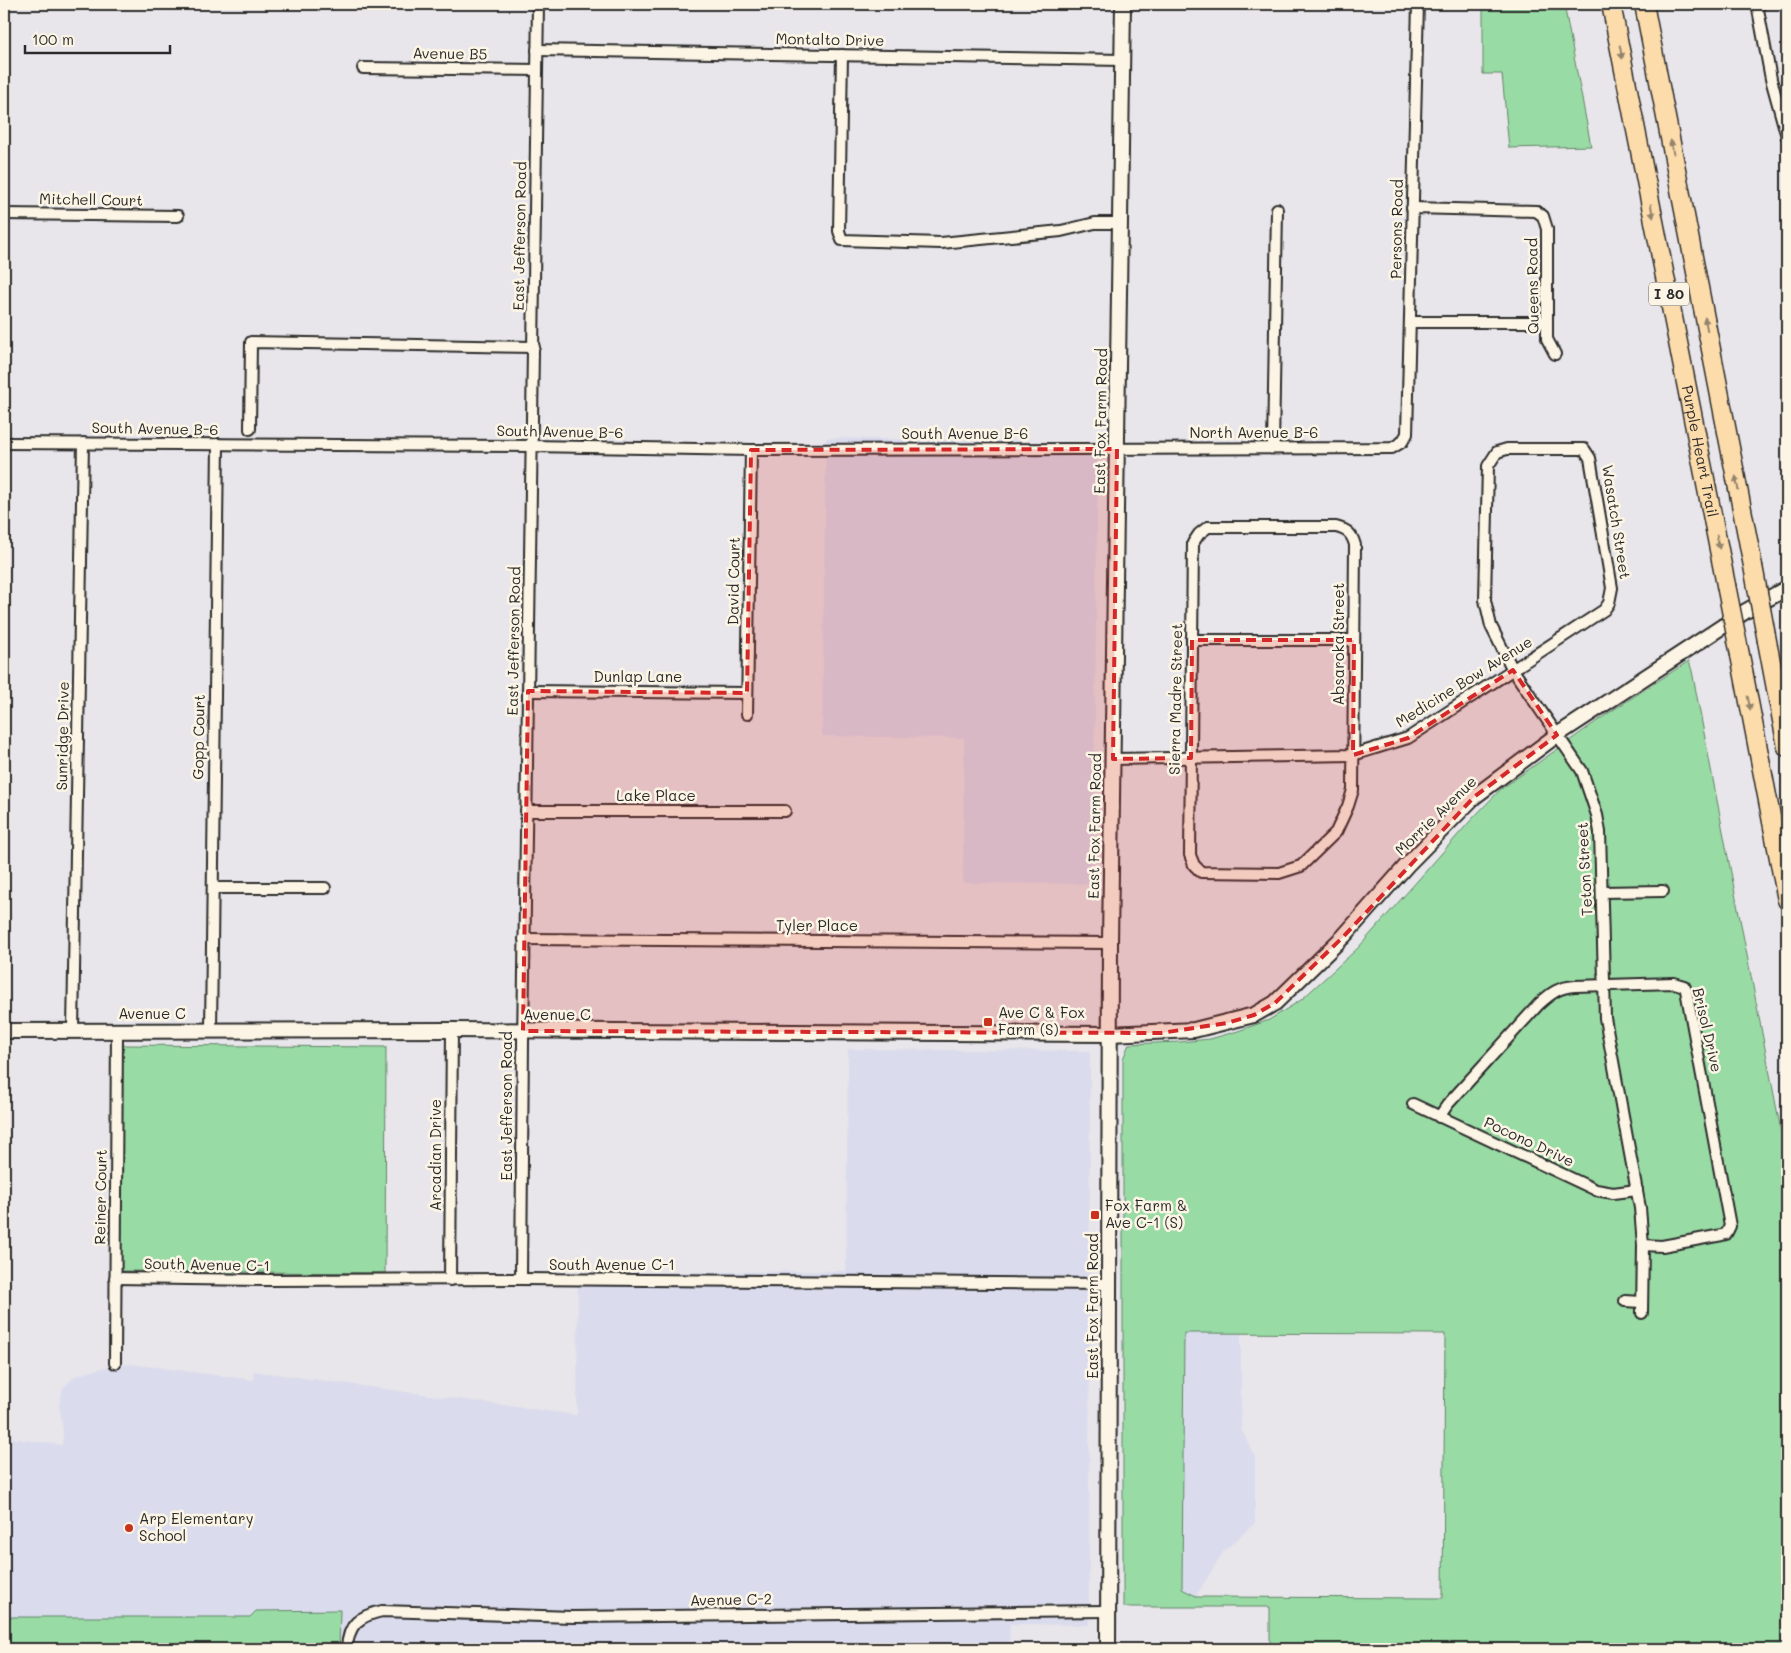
<svg xmlns="http://www.w3.org/2000/svg" width="1791" height="1653" font-family="Mali,sans-serif">
  <rect width="100%" height="100%" fill="#e8e6ea"/>
  <filter id="ink" filterUnits="userSpaceOnUse"><feTurbulence type="fractalNoise" baseFrequency=".02" numOctaves="2"/><feDisplacementMap in="SourceGraphic" scale="10" xChannelSelector="R" yChannelSelector="G"/><feConvolveMatrix kernelMatrix="1 2 1 2 8 2 1 2 1" color-interpolation-filters="sRGB"/></filter>
  <g filter="url(#ink)">
    <!-- built -->
    <g fill="#dadced">
      <path d="M826,438L1098,443L1093,884L963,883L964,738L822,736Z"/>
      <path d="M848,1049L1090,1051L1089,1625L1010,1624L1009,1649H339L340,1610L256,1611L250,1617H4V1437L62,1445L63,1432L59,1404L63,1388L75,1376L105,1367L131,1364L254,1380L253,1371L577,1415L578,1273L846,1271Z"/>
      <path d="M1183,1332L1241,1333V1429L1255,1457V1523L1224,1551L1196,1596L1182,1589Z"/>
    </g>
    <!-- green -->
    <g fill="#99dba5" stroke="#628368" fill-rule="evenodd">
      <path d="M1483,4H1564L1591,146L1509,148L1502,74H1483Z"/>
      <path d="M1689,661L1692,671L1787,1162V1649H1270V1607H1123V1059L1129,1044L1180,1042L1210,1039L1238,1031L1269,1020L1301,1000L1358,948L1472,819L1501,789L1610,712ZM1184,1333L1445,1334L1443,1598L1198,1597L1182,1589Z"/>
      <path d="M122,1045L386,1047L385,1273L120,1271Z"/>
      <path d="M340,1610L339,1649H4V1617H250L256,1611Z"/>
    </g>
    <g fill="none" stroke-linecap="round" stroke-linejoin="round">
      <defs>
        <g id="minor">
          <path d="M1757,4L1771,79L1787,137"/>
          <path d="M537,50L1122,60"/>
          <path d="M842,55L839,231L842,240L941,243L1061,231L1095,223H1120"/>
          <path d="M363,68L537,70"/>
          <path d="M1412,208L1536,211L1543,216L1547,229V339L1555,354"/>
          <path d="M4,214L178,216"/>
          <path d="M1410,322H1547"/>
          <path d="M250,429L251,342L534,347"/>
          <path d="M4,443L532,446L751,450L1392,448L1402,442L1407,434L1418,4"/>
          <path d="M1273,448L1277,209"/>
          <path d="M1208,527H1336C1348,530 1352,534 1355,545L1353,790L1348,806L1336,832L1301,866L1279,873L1201,872L1194,865L1190,855L1193,543L1199,534Z"/>
          <path d="M1192,640H1354"/>
          <path d="M528,691L747,693"/>
          <path d="M747,714L751,450"/>
          <path d="M1113,759L1353,755L1408,738L1604,610L1609,603L1612,588L1590,458L1584,449H1507L1497,452L1488,466L1485,600L1491,626L1513,670L1582,771L1597,815L1600,832L1605,1018L1640,1208L1643,1245L1642,1313"/>
          <path d="M526,811H785"/>
          <path d="M213,888H325"/>
          <path d="M1602,892L1663,891"/>
          <path d="M524,939L1110,943"/>
          <path d="M73,1030L83,443"/>
          <path d="M211,1030L218,444"/>
          <path d="M1413,1104L1596,1190L1613,1193L1637,1190"/>
          <path d="M1439,1117L1448,1104L1539,1004C1551,993 1559,987 1575,986L1674,983L1684,986L1686,990L1730,1226L1726,1234L1722,1235L1662,1246L1643,1245"/>
          <path d="M115,1278L266,1280L521,1279L1109,1284"/>
          <path d="M521,1279L523,1042L538,4"/>
          <path d="M450,1280L452,1030"/>
          <path d="M1625,1301L1642,1302"/>
          <path d="M115,1363L117,1031"/>
          <path d="M347,1649C348,1624 359,1616 382,1611L573,1617L1108,1611"/>
        </g>
        <g id="secondary">
          <path d="M4,1031L452,1030L1110,1034L1194,1030L1254,1015L1275,1003L1344,936L1407,865L1474,797L1557,735L1746,611L1787,588"/>
          <path d="M1108,1649L1110,943L1123,4"/>
        </g>
        <g id="motorway">
          <path id="s1" d="M1611,4L1726,585"/>
          <path d="M1644,4L1753,566"/>
          <path d="M1767,641L1787,747"/>
          <path d="M1740,655L1787,900"/>
        </g>
      </defs>
      <!-- minor casing -->
      <use href="#minor" stroke="#2b2b2b" stroke-width="14"/>
      <!-- secondary casing -->
      <use href="#secondary" stroke="#2b2b2b" stroke-width="18"/>
      <!-- motorway casing -->
      <use href="#motorway" stroke="#2b2b2b" stroke-width="21"/>
      <!-- minor -->
      <use href="#minor" stroke="#fcf5e5" stroke-width="10"/>
      <!-- secondary -->
      <use href="#secondary" stroke="#fcf5e5" stroke-width="14"/>
      <!-- motorway -->
      <use href="#motorway" stroke="#fddcac" stroke-width="18"/>
      <defs>
        <g id="motorway-bridge">
          <path d="M1753,566L1767,641"/>
          <path d="M1726,585L1740,655"/>
        </g>
      </defs>
      <!-- motorway-bridge casing -->
      <use href="#motorway-bridge" stroke="#2b2b2b" stroke-width="21" stroke-linecap="butt"/>
      <!-- motorway-bridge -->
      <use href="#motorway-bridge" stroke="#fddcac" stroke-width="18"/>
    </g>
    <!-- one-way arrows -->
    <defs><path id="oneway-solid" d="M-6-.8H1V-3.2L6.5 0L1 3.2V.8H-6Z" transform="scale(1.25)"/></defs>
    <g fill="#94846c">
      <use href="#oneway-solid" transform="translate(1621 52) rotate(79)"/>
      <use href="#oneway-solid" transform="translate(1672 147) rotate(-101)"/>
      <use href="#oneway-solid" transform="translate(1652 211) rotate(79)"/>
      <use href="#oneway-solid" transform="translate(1706 324) rotate(-101)"/>
      <use href="#oneway-solid" transform="translate(1737 483) rotate(-101)"/>
      <use href="#oneway-solid" transform="translate(1718 542) rotate(79)"/>
      <use href="#oneway-solid" transform="translate(1749 703) rotate(79)"/>
    </g>
  </g>
  <!-- marked area -->
  <path fill="#d62828" fill-opacity="0.2" stroke="#d62828" stroke-width="4" stroke-dasharray="10 6" stroke-linejoin="round" d="M1117,449L1113,759L1191,758L1192,640H1354L1353,755L1408,738L1513,670L1557,735L1474,797L1344,936L1275,1003L1254,1015L1227,1023L1161,1033L523,1031L528,691L747,693L751,450Z"/>
  <!-- markers -->
  <g fill="#c8321e" stroke="#fcf5e5" stroke-width="2">
    <rect x="983" y="1017" width="10" height="10" rx="2.5"/>
    <rect x="1090" y="1210" width="10" height="10" rx="2.5"/>
    <circle cx="129" cy="1528" r="5"/>
  </g>
  <g text-anchor="middle" stroke-width="5" stroke-linejoin="round" paint-order="stroke">
    <!-- shield labels -->
    <rect fill="#fcf5e5" stroke="#6a6863" stroke-width="1" x="1649" y="282.5" width="40" height="23" rx="4"/>
    <g font-size="14" font-weight="bold" fill="#2b2b2b">
      <text x="1669" y="299">I 80</text>
    </g>
    <!-- street labels -->
    <g font-size="15" fill="#2b2b2b" stroke="#fcf5e5">
      <text transform="translate(830 40) rotate(1)" y="5">Montalto Drive</text>
      <text transform="translate(450 54) rotate(1)" y="5">Avenue B5</text>
      <text transform="translate(91 200) rotate(1)" y="5">Mitchell Court</text>
      <text transform="translate(1397 229) rotate(-89)" y="5">Persons Road</text>
      <text transform="translate(520 236) rotate(-89)" y="5">East Jefferson Road</text>
      <text transform="translate(1533 286) rotate(-91)" y="5">Queens Road</text>
      <text transform="translate(1101 421) rotate(-89)" y="5">East Fox Farm Road</text>
      <text transform="translate(155 429) rotate(1)" y="5">South Avenue B-6</text>
      <text transform="translate(560 432) rotate(1)" y="5">South Avenue B-6</text>
      <text x="1254" y="438">North Avenue B-6</text>
      <text x="965" y="439">South Avenue B-6</text>
      <text dy="5" stroke="none"><textPath href="#s1" startOffset="456">Purple Heart Trail</textPath></text>
      <text transform="translate(1616 522) rotate(81)" y="5">Wasatch Street</text>
      <text transform="translate(734 581) rotate(-89)" y="5">David Court</text>
      <text transform="translate(514 641) rotate(-89)" y="5">East Jefferson Road</text>
      <text transform="translate(1339 644) rotate(-90)" y="5">Absaroka Street</text>
      <text x="638" y="682">Dunlap Lane</text>
      <text transform="translate(1464 682) rotate(-32)" y="5">Medicine Bow Avenue</text>
      <text transform="translate(1176 699) rotate(-89)" y="5">Sierra Madre Street</text>
      <text transform="translate(63 736) rotate(-89)" y="5">Sunridge Drive</text>
      <text transform="translate(199 737) rotate(-89)" y="5">Gopp Court</text>
      <text x="656" y="801">Lake Place</text>
      <text transform="translate(1436 816) rotate(-44)" y="5">Morrie Avenue</text>
      <text transform="translate(1095 826) rotate(-89)" y="5">East Fox Farm Road</text>
      <text transform="translate(1585 869) rotate(-93)" y="5">Teton Street</text>
      <text x="817" y="931">Tyler Place</text>
      <text x="152" y="1019">Avenue C</text>
      <text x="557" y="1020">Avenue C</text>
      <text transform="translate(1707 1030) rotate(77)" y="5">Brisol Drive</text>
      <text transform="translate(507 1106) rotate(-90)" y="5">East Jefferson Road</text>
      <text transform="translate(1529 1142) rotate(25)" y="5">Pocono Drive</text>
      <text transform="translate(436 1155) rotate(-90)" y="5">Arcadian Drive</text>
      <text transform="translate(101 1197) rotate(-89)" y="5">Reiner Court</text>
      <text transform="translate(207 1265) rotate(1)" y="5">South Avenue C-1</text>
      <text x="612" y="1270">South Avenue C-1</text>
      <text transform="translate(1093 1306) rotate(-90)" y="5">East Fox Farm Road</text>
      <text transform="translate(731 1600) rotate(-1)" y="5">Avenue C-2</text>
    </g>
    <!-- poi labels -->
    <g font-size="15" fill="#2b2b2b" stroke="#fcf5e5" text-anchor="start">
      <text x="998" y="1018">Ave C &amp; Fox<tspan x="998" dy="17">Farm (S)</tspan></text>
      <text x="1105" y="1211">Fox Farm &amp;<tspan x="1105" dy="17">Ave C-1 (S)</tspan></text>
      <text x="139" y="1524">Arp Elementary<tspan x="139" dy="17">School</tspan></text>
    </g>
  </g>
  <!-- margin -->
  <rect width="1791" height="1653" fill="none" stroke="#fcf5e5" stroke-width="20"/>
  <rect x="10" y="10" width="1771" height="1633" fill="none" stroke="#2b2b2b" stroke-width="2" filter="url(#ink)"/>
  <!-- scale -->
  <path d="M25 45v8h145v-8" fill="none" stroke="#2b2b2b" stroke-width="2.5"/>
  <text x="32" y="45" font-size="15" fill="#2b2b2b" stroke="#fcf5e5" stroke-width="4" paint-order="stroke">100 m</text>
</svg>
